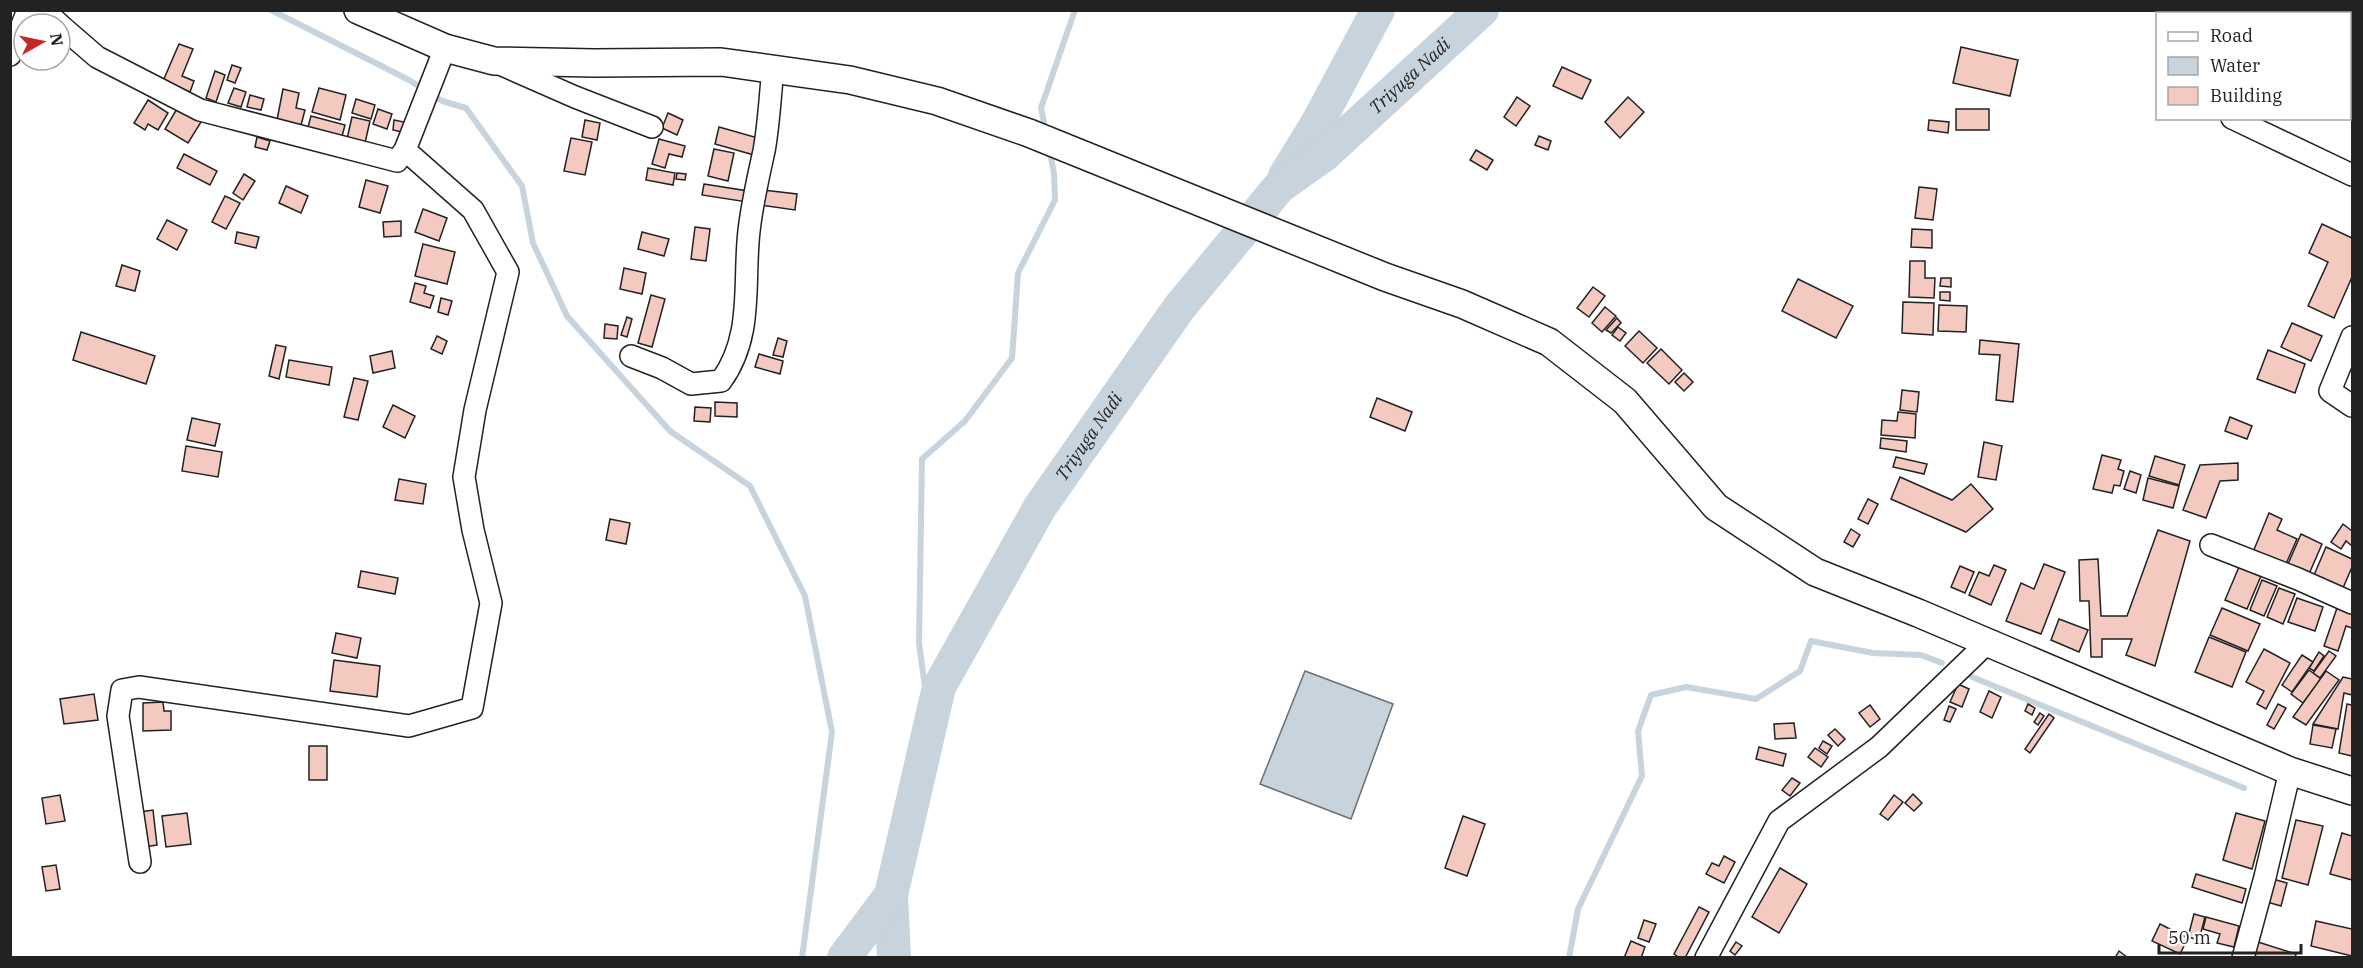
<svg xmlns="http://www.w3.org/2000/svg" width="2363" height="968" font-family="'IBM Plex Serif',serif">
  <rect width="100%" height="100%" fill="#fff"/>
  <!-- water -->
  <path fill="#c7d3dd" stroke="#6f6f6f" stroke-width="1.5" d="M1305,671L1393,704L1351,819L1260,784Z"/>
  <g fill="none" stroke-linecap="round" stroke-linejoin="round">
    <!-- stream -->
    <g stroke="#c7d3dd" stroke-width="6">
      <path d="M271,10L409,80L442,101L466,108L522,186L533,243L567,316L670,431L750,486L805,596L832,732L802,958"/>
      <path d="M1046,132L1041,108L1075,10"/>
      <path d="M1972,677L2244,788"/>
      <path d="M930,724L919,643L922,459L965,421L1012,358L1018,273L1055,200L1054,173L1049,148"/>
      <path d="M1569,958L1578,909L1642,776L1638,731L1651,695L1686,687L1756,699L1800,671L1811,641L1873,653L1921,655L1942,663"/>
    </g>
    <!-- river -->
    <g stroke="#c7d3dd" stroke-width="34">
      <path d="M1285,176L1317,124L1378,10"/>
      <path d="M891,895L894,958"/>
      <path id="s1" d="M844,958L891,895L939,687L1040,507L1179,308L1279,187L1324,155L1482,10"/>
    </g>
  </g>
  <!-- building -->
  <g fill="#f3c9c0" stroke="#222" stroke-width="1.5">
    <path d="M2209,10H2252L2251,14H2208Z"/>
    <path d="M179,44L193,49L182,76L194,81L190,92L163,81Z"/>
    <path d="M1961,47L2018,60L2010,96L1953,83Z"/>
    <path d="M232,65L241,68L235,83L227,80Z"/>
    <path d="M1562,67L1591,80L1582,99L1553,86Z"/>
    <path d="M215,71L225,75L216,102L206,98Z"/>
    <path d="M234,88L246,92L241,107L228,103Z"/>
    <path d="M319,88L346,95L340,120L312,112Z"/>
    <path d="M283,89L299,93L296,108L305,110L301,125L277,120Z"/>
    <path d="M250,95L264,99L261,110L247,107Z"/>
    <path d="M1517,97L1530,106L1516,126L1504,117Z"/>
    <path d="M1628,97L1644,112L1620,138L1605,122Z"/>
    <path d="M356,99L375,105L371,119L352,113Z"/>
    <path d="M148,100L168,113L158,130L148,124L145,130L134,123Z"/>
    <path d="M178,107L201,122L188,143L165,129Z"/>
    <path d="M378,109L392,114L387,129L373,124Z"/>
    <rect x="1956" y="109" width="33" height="21"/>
    <path d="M668,113L683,120L677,135L662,128Z"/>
    <path d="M311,116L345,125L341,140L307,131Z"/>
    <path d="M352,117L370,121L365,143L347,139Z"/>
    <path d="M394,120L404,122L402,132L393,130Z"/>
    <path d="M585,120L600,123L597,140L582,137Z"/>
    <path d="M1929,120L1949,122L1948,133L1928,130Z"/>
    <path d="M719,127L758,138L754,155L715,144Z"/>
    <path d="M1539,136L1551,141L1548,150L1535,145Z"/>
    <path d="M257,137L270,141L267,150L255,147Z"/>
    <path d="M571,138L592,142L585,175L564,171Z"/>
    <path d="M659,139L685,146L682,157L669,154L665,168L652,164Z"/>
    <path d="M714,149L734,153L728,181L708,176Z"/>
    <path d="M1476,150L1493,160L1487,170L1470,160Z"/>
    <path d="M184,154L217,171L210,185L177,168Z"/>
    <path d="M648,168L675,173L673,185L646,180Z"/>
    <path d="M677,173L686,174L685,180L676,179Z"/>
    <path d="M244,174L255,181L243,200L233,193Z"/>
    <path d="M366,180L388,186L380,213L359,207Z"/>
    <path d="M704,184L748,191L747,202L702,195Z"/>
    <path d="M286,186L308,196L301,213L279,203Z"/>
    <path d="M1919,187L1937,189L1933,220L1915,218Z"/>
    <path d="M763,190L797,194L795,210L761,205Z"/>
    <path d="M225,196L240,203L226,229L212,222Z"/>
    <path d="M423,209L447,218L439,241L415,232Z"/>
    <path d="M167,220L187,230L177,250L157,239Z"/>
    <path d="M401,221V236L384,237L383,222Z"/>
    <path d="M2322,224L2352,238V277L2334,318L2308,306L2328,262L2309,253Z"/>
    <path d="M695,227L710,229L706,261L691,259Z"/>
    <path d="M1912,229L1932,230V248L1911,247Z"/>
    <path d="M237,232L259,237L256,248L235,243Z"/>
    <path d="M642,232L669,239L664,256L638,249Z"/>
    <path d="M423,244L455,252L447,284L415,276Z"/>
    <path d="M1910,261H1925V278H1935L1934,298L1909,297Z"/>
    <path d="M122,265L140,271L135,291L116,286Z"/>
    <path d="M624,268L646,273L642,294L620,289Z"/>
    <path d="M1941,278H1951V287L1940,286Z"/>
    <path d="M1798,279L1853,306L1836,338L1782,311Z"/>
    <path d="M415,283L426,286L424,293L434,296L430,308L410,302Z"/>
    <path d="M1593,287L1605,296L1589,317L1577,308Z"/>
    <path d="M1940,292H1950V301L1940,300Z"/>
    <path d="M651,295L665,299L652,347L638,343Z"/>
    <path d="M441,298L452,301L448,315L438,312Z"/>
    <path d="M1903,302L1934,303L1933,335L1902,333Z"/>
    <path d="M1939,305L1967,306L1966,332L1938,331Z"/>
    <path d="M1605,307L1616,316L1602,332L1592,323Z"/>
    <path d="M627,317L632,319L627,337L621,335Z"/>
    <path d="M1617,318L1621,323L1611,333L1606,330Z"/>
    <path d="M2292,323L2322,336L2311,361L2281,347Z"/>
    <path d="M605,324L618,326L617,339L604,338Z"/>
    <path d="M1618,327L1626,333L1620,341L1612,335Z"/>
    <path d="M1639,331L1657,348L1643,363L1625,346Z"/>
    <path d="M81,332L155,356L146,384L73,360Z"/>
    <path d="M437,336L447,341L442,354L431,349Z"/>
    <path d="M778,338L787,341L783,357L773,355Z"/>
    <path d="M1980,340L2019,344L2013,402L1996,400L2000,355L1979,354Z"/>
    <path d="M276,345L286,347L279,379L269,376Z"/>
    <path d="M1661,349L1682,370L1669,384L1647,363Z"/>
    <path d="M2268,350L2305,364L2295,393L2257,379Z"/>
    <path d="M392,351L395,368L373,373L370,356Z"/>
    <path d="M759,354L783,361L780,374L755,367Z"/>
    <path d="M289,360L332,367L329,385L286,377Z"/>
    <path d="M1684,373L1693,382L1684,391L1675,382Z"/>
    <path d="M354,378L368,381L358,420L344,417Z"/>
    <path d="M1902,390L1919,392L1917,412L1900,410Z"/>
    <path d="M1377,398L1412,412L1405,431L1370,417Z"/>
    <path d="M715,402L737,403V417L715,416Z"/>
    <path d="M393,405L415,416L405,438L383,427Z"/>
    <path d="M695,407L711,408L710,422L694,421Z"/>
    <path d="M1898,412L1916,414L1915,438L1881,435L1882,420L1897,421Z"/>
    <path d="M2230,417L2252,426L2247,439L2225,431Z"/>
    <path d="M192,418L220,424L215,446L187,440Z"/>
    <path d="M1881,438L1907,441L1906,452L1880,448Z"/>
    <path d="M1984,442L2002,446L1996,480L1978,477Z"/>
    <path d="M186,446L222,452L218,477L182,471Z"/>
    <path d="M2102,455L2121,460L2118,469L2124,471L2120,486L2114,485L2112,493L2093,489Z"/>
    <path d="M2155,456L2185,465L2179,485L2149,476Z"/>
    <path d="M1896,457L1927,464L1924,474L1893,467Z"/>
    <path d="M2238,463V480L2220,481L2206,518L2183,510L2200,465Z"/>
    <path d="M2130,471L2141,475L2136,493L2124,489Z"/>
    <path d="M1900,477L1952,500L1971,484L1993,509L1966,532L1891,499Z"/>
    <path d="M2148,478L2179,486L2173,508L2143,500Z"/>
    <path d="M399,479L426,484L423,504L395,500Z"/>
    <path d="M1868,499L1878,504L1868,524L1858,519Z"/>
    <path d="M2269,513L2282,519L2277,530L2297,539L2285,566L2253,552Z"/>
    <path d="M610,519L630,523L626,544L606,540Z"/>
    <path d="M2343,524L2352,531V546L2346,541L2341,549L2331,542Z"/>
    <path d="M1851,529L1860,535L1853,547L1844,542Z"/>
    <path d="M2158,530L2190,541L2155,666L2126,655L2132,639H2102V657H2091L2089,601H2080L2079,560L2098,559L2101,616H2127Z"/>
    <path d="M2301,534L2322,544L2309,574L2288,564Z"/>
    <path d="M2326,547L2352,559V567L2343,588L2314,575Z"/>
    <path d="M2044,564L2065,572L2041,634L2006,621L2021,583L2034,589Z"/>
    <path d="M1994,565L2006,570L1991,605L1969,595L1979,572L1989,576Z"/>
    <path d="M1960,566L1974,572L1965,593L1951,587Z"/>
    <path d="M2239,567L2261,576L2247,609L2225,600Z"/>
    <path d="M361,571L398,578L395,594L358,587Z"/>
    <path d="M2262,580L2277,586L2264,616L2250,610Z"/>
    <path d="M2279,588L2295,594L2283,624L2267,617Z"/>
    <path d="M2297,598L2323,607L2315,631L2288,622Z"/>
    <path d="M2222,608L2260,624L2248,651L2210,635Z"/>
    <path d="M2337,608L2352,614V628L2346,626L2338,651L2324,646Z"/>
    <path d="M2059,619L2088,630L2079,652L2051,640Z"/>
    <path d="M336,633L361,638L357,658L332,653Z"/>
    <path d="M2209,637L2246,652L2232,687L2195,672Z"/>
    <path d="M2264,649L2290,663L2266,709L2257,704L2264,691L2246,682Z"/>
    <path d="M2329,651L2336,656L2320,678L2313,673Z"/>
    <path d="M2319,652L2324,656L2314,671L2309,668Z"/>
    <path d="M2302,655L2313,662L2292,692L2282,685Z"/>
    <path d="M334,660L380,666L377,697L330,691Z"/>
    <path d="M2309,670L2321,679L2303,703L2291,694Z"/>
    <path d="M2326,671L2339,680L2306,725L2293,717Z"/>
    <path d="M2343,677L2352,679V695L2344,693L2338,729L2313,724Z"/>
    <path d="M1958,684L1969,689L1962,707L1950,702Z"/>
    <path d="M1989,691L2001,697L1992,718L1980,712Z"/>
    <path d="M94,694L98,720L64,724L60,699Z"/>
    <path d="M163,702L164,711H171V730L143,731V703Z"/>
    <path d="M2028,704L2035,708L2032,715L2025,711Z"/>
    <path d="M2278,704L2286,708L2274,729L2267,725Z"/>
    <path d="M2347,704L2352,705V756L2339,753Z"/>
    <path d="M1870,705L1880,719L1870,727L1859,713Z"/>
    <path d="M1949,706L1956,709L1950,722L1944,720Z"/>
    <path d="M2040,713L2044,716L2038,725L2034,722Z"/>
    <path d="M2049,714L2054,718L2030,753L2025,749Z"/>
    <path d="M1794,723L1796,738L1775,739L1774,724Z"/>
    <path d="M2313,725L2336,729L2332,748L2310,744Z"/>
    <path d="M1835,729L1845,739L1838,746L1828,735Z"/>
    <path d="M1823,741L1832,746L1827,754L1819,748Z"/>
    <rect x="309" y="746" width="18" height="34"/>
    <path d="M1759,747L1786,754L1783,766L1756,759Z"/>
    <path d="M1815,748L1828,757L1821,767L1808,757Z"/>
    <path d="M1792,778L1800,783L1790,796L1782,790Z"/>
    <path d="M1913,794L1922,803L1914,811L1905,803Z"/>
    <path d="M60,795L65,821L46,824L42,798Z"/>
    <path d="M1894,795L1903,802L1888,820L1880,814Z"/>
    <path d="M153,810L157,845L144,847L140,812Z"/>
    <path d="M187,813L191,844L166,847L162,816Z"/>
    <path d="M2236,813L2265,821L2252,869L2223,860Z"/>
    <path d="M1463,816L1485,824L1467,876L1445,868Z"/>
    <path d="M2296,820L2323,826L2308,885L2282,878Z"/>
    <path d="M2342,833L2352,836V880L2330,874Z"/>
    <path d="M1724,856L1735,862L1724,883L1706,874L1712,863L1719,866Z"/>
    <path d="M56,865L60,889L46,891L42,867Z"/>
    <path d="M1780,868L1807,884L1779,933L1752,917Z"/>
    <path d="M2196,874L2246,889L2242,903L2192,887Z"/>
    <path d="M2273,879L2287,883L2281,906L2267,902Z"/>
    <path d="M1699,907L1709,912L1685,958H1680L1674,954Z"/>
    <path d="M2194,914L2205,917L2199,940L2188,937Z"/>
    <path d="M2206,917L2239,926L2234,947L2217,943L2220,934L2203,929Z"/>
    <path d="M1644,920L1656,924L1649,942L1638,938Z"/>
    <path d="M2316,921L2352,929V956L2311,946Z"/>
    <path d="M2160,924L2188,938L2180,954L2152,941Z"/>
    <path d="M1631,941L1645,947L1641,958H1624Z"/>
    <path d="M1736,942L1742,946L1735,955L1730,951Z"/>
    <path d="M2258,942L2296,954L2295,958H2254Z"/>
    <path d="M2119,951L2128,958H2115Z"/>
  </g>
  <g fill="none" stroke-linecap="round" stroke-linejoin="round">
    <defs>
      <g id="minor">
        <path d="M44,10L59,24"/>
        <path d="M2186,10V14"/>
        <path d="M60,25L97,57L200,110L397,161L405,150"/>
        <path d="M10,55L28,10"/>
        <path d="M500,64L575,97L652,127"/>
        <path d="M2232,118L2352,175"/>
        <path d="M2352,337L2330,391L2352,406"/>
        <path d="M631,356L662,368L691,384L721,381C754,336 743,283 749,231C752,204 758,178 764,151C769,124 770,96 773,69"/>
        <path d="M2211,545L2298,579L2352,603"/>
        <path d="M140,862L118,716L122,690L139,687L409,726L472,708L491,603L473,530L464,477L475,410L508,272L473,210L405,150L445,48"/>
        <path d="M1706,958L1779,821L1879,747L1986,644"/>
        <path d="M2243,958L2265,877L2290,771"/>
      </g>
      <path id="major" d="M358,10L445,48L494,61L594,63L721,62L850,80L937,101L1029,133L1385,277L1462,304L1549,342L1625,401L1716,507L1815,572L1918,613L2290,771L2352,791"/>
    </defs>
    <!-- minor casing -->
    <use href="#minor" stroke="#222" stroke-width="24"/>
    <!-- major casing -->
    <use href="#major" stroke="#222" stroke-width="30"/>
    <!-- minor -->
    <use href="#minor" stroke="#fff" stroke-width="21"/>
    <!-- major -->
    <use href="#major" stroke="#fff" stroke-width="27"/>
  </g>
  <g text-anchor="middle" stroke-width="4.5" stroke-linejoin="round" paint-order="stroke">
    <!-- water labels -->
    <g font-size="18" font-style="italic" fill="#222" stroke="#fff">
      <text dy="6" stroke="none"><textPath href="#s1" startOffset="1070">Triyuga Nadi</textPath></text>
      <text dy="6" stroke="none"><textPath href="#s1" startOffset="584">Triyuga Nadi</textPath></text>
    </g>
  </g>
  <!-- border -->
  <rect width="2363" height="968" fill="none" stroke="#222222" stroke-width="24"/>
  <!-- legend -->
  <rect x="2156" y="12" width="195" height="108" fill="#ffffff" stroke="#a7a7a7" stroke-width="1.5"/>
  <rect x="2168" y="32" width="30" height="9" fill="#ffffff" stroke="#a7a7a7" stroke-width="1.5"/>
  <text x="2210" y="42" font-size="18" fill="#222222">Road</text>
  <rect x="2168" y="57" width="30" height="18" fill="#c7d3dd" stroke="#a7a7a7" stroke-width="1.5"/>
  <text x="2210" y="72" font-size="18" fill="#222222">Water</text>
  <rect x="2168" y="87" width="30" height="18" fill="#f3c9c0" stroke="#a7a7a7" stroke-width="1.5"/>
  <text x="2210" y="102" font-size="18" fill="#222222">Building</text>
  <!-- north arrow -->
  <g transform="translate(42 42) rotate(81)"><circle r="28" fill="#ffffff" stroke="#a7a7a7" stroke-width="1.5"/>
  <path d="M0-4.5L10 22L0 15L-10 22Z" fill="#c62828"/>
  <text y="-9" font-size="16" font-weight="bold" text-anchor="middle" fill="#222222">N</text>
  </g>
  <!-- scale -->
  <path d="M2159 944v9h142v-9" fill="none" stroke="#222222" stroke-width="3"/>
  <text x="2168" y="944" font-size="18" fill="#222222" stroke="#ffffff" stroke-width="4.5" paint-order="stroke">50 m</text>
</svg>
